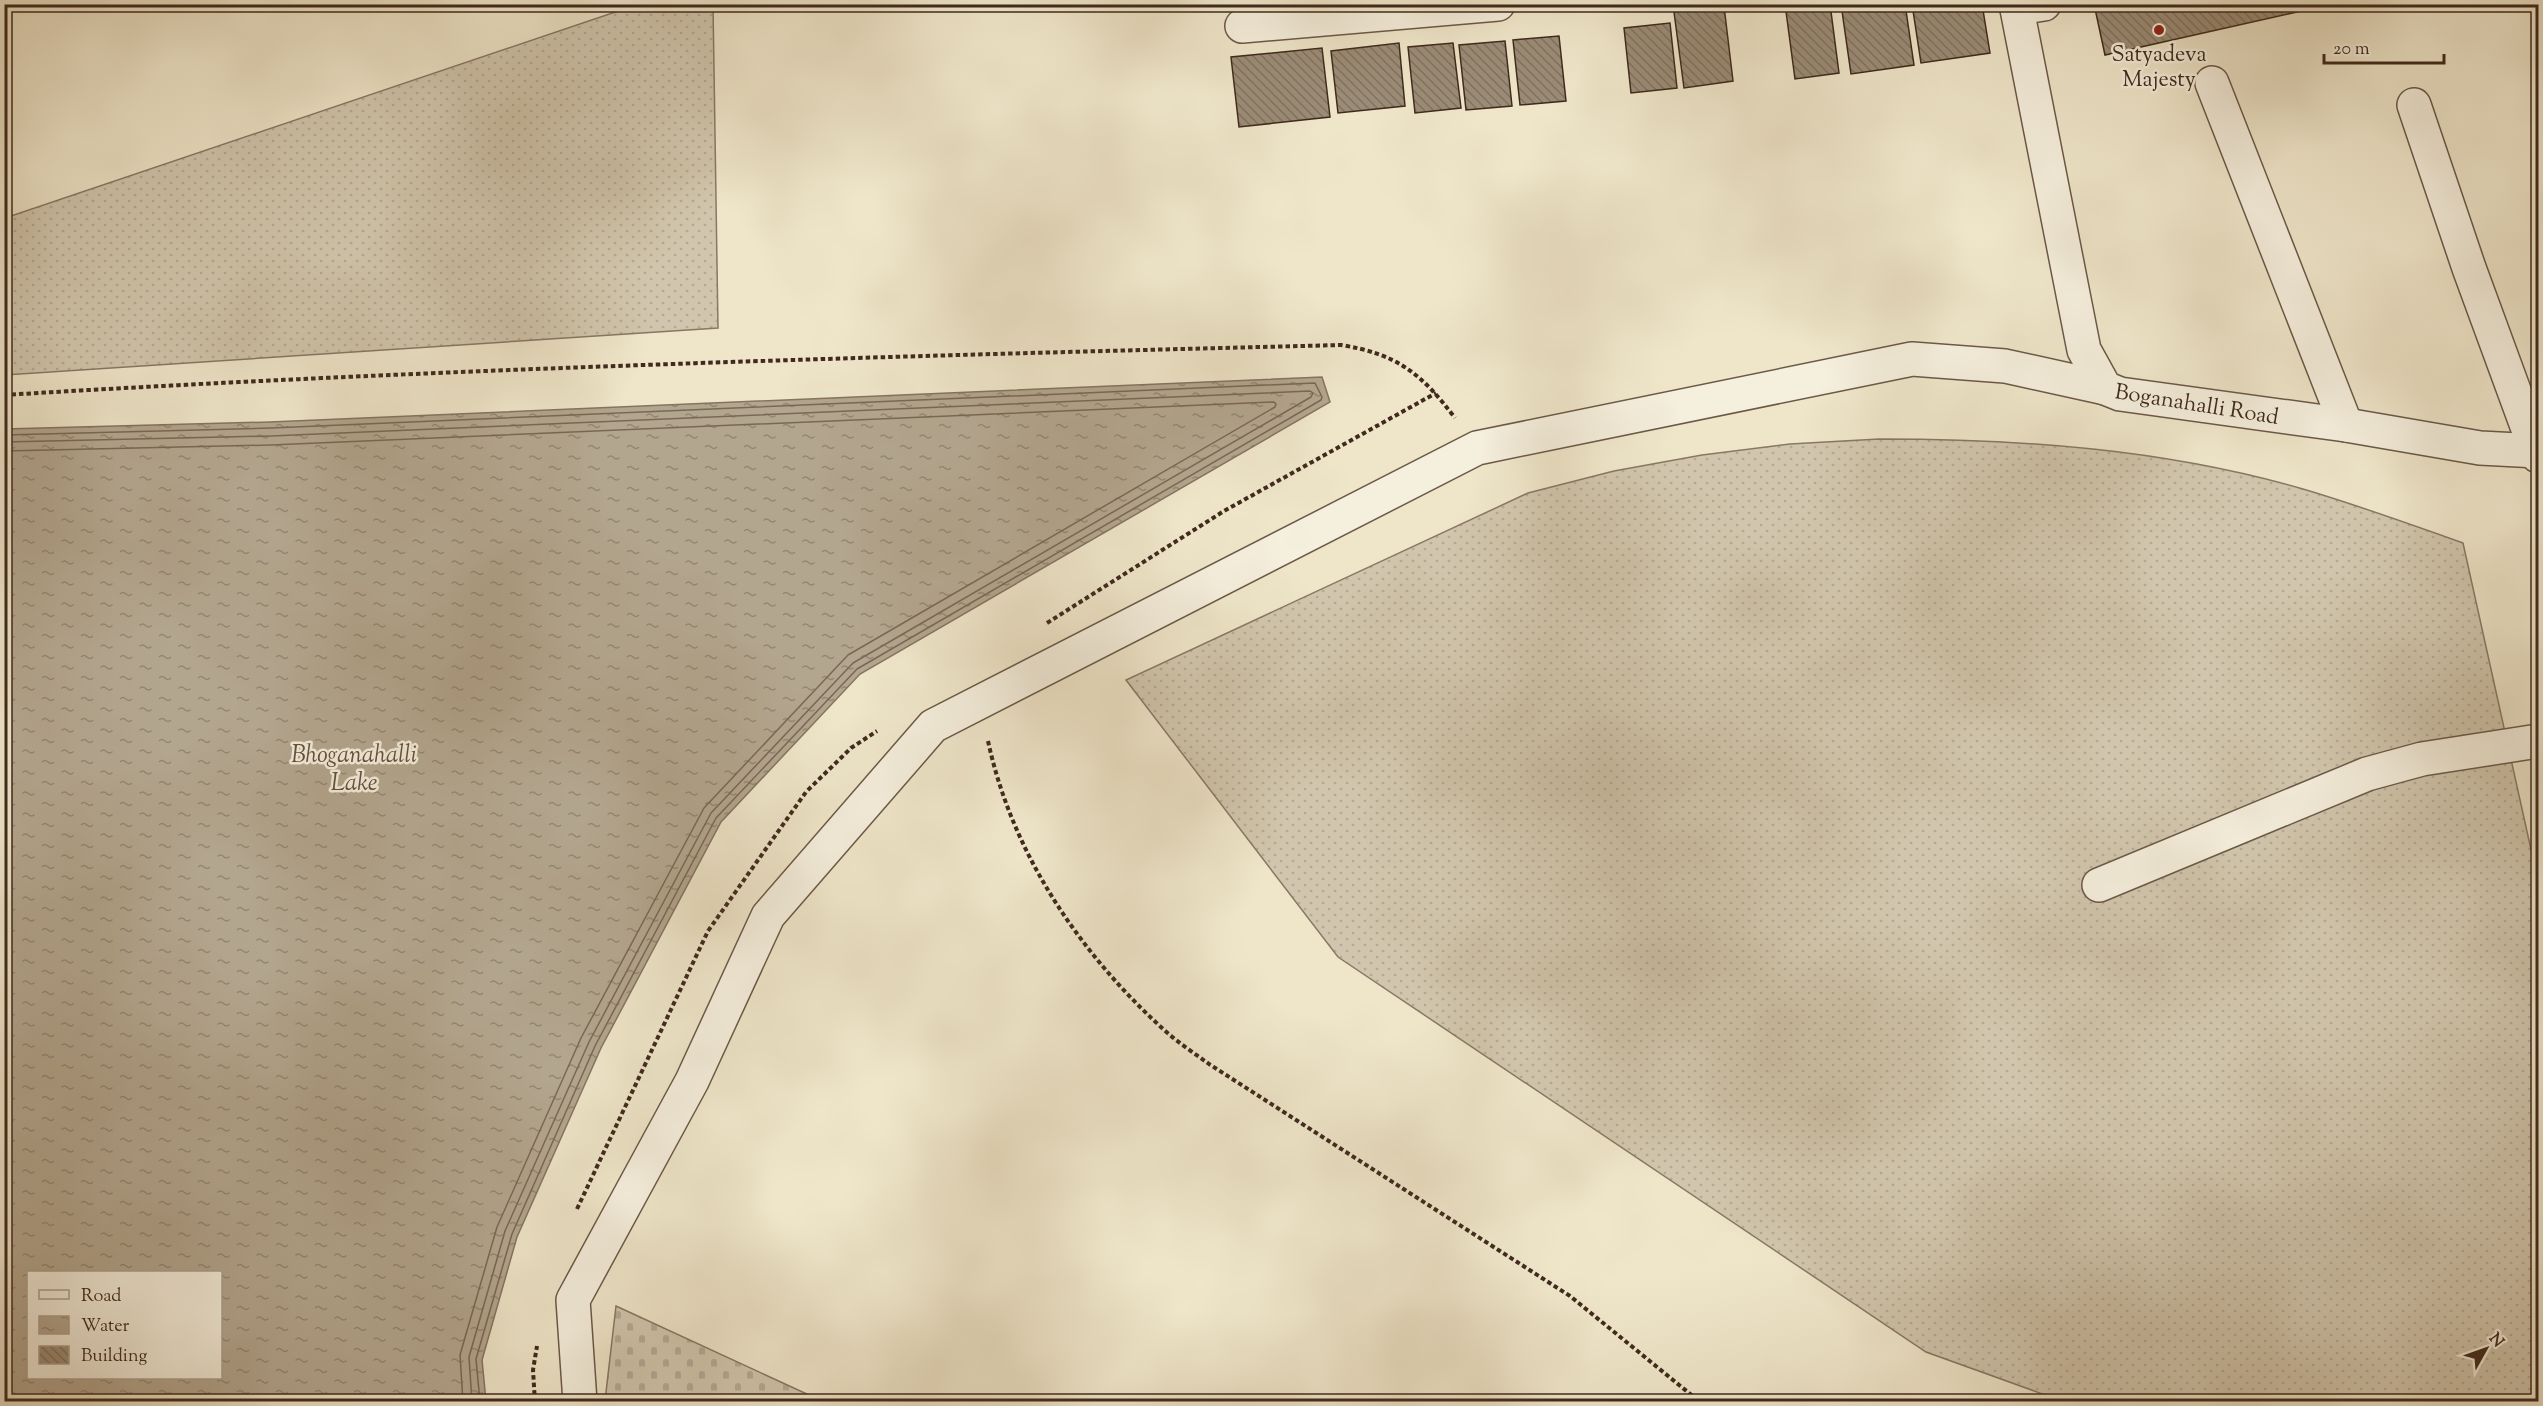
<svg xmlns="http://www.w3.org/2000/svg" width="2543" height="1406" font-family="'Sorts Mill Goudy',serif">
  <defs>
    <pattern id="grass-dots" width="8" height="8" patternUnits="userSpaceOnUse" patternTransform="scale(1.5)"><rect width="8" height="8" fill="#d1c6ad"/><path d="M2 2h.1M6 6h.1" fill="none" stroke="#b4aa94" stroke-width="1.8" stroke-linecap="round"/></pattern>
    <pattern id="cemetery-stones" width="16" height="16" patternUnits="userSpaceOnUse" patternTransform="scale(1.5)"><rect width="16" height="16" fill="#d1c6ad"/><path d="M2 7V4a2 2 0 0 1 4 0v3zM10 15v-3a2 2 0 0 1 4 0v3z" fill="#b4aa94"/></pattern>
    <pattern id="water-ripples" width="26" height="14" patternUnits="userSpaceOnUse" patternTransform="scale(1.5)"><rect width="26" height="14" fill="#b3a68f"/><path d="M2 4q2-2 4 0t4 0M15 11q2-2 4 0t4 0" fill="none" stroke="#938774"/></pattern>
    <pattern id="building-back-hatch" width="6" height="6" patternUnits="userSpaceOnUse" patternTransform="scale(1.5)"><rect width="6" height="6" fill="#9b8c77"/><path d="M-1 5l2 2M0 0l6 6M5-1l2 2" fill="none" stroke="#807361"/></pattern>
  </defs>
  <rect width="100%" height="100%" fill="#efe6ca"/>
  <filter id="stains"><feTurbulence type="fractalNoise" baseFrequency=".00333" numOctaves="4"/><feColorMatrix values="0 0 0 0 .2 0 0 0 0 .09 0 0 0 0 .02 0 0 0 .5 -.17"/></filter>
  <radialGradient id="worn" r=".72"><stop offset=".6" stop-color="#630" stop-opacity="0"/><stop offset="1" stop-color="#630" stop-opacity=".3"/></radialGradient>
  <!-- grass -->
  <g fill="url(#grass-dots)" stroke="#887865" stroke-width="1.5">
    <path d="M636,5H713L718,328L5,375V218Z"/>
    <path d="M1879,439C2022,439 2165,449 2303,489C2357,505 2410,524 2463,543L2538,881V1401H2062L1926,1352L1338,957L1126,680L1528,493L1614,471L1702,455L1790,444Z"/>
  </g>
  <!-- cemetery -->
  <path fill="url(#cemetery-stones)" stroke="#887865" stroke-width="1.5" d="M616,1306L822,1401H605Z"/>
  <!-- water -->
  <path fill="url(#water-ripples)" stroke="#857461" stroke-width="1.5" fill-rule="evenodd" d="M1322,377L1330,402L860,674L721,822L601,1048L517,1237L482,1360L486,1401H5V429L270,422ZM28,1272H220V1378H28Z"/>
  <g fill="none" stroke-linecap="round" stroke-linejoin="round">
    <!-- shore -->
    <g stroke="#796856" stroke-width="1.5">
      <path d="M4,435L271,428L1315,383L1322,397L1321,400L857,669L716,818L595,1046L512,1234L476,1359L480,1402"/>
      <path d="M4,442L271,436L1310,391L1313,393L1311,397L853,663L711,813L589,1042L505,1231L469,1357L472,1402"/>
      <path d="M4,451L271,445L1274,402L1276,404L1275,407L848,655L704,808L581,1038L497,1227L460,1355L463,1402"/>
    </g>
  </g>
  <!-- building -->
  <g fill="url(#building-back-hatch)" stroke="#3f2a1d" stroke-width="1.5">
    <path d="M1785,4H1830L1839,73L1795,79Z"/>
    <path d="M1841,4H1905L1914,65L1851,74Z"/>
    <path d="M1912,4H1982L1990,53L1921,63Z"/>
    <path d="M2094,4H2333L2105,55Z"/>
    <path d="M1724,6L1733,81L1684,88L1674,12Z"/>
    <path d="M1670,23L1677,88L1631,93L1624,28Z"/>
    <path d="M1559,36L1566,101L1520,105L1513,40Z"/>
    <path d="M1505,41L1512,106L1466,110L1459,45Z"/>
    <path d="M1399,43L1405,106L1338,113L1331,51Z"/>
    <path d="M1453,43L1461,108L1415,113L1408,47Z"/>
    <path d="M1322,48L1330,117L1239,127L1231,57Z"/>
  </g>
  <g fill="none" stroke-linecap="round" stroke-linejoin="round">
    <defs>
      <g id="minor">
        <path d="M2017,8L2044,4"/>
        <path d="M1242,26L1498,4"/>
        <path d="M2212,83L2346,425"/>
        <path d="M2414,105L2469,268L2538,456"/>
        <path d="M2099,885L2367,774L2422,759L2538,741"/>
        <path d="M580,1402L573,1300L692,1081L768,916L933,726L1477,448L1912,359L2005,366L2105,388"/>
      </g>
      <path id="tertiary" d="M2016,4L2084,350L2105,388L2120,394L2346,425L2480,448L2538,451"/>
    </defs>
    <!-- minor casing -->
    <use href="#minor" stroke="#6b5948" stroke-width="36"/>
    <!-- tertiary casing -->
    <use href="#tertiary" stroke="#6b5948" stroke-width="36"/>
    <!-- path -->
    <g stroke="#3f2a1d" stroke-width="4" stroke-dasharray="4.5 3" stroke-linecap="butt">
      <path d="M4,395C449,368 895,356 1341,345C1397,354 1421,373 1455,418"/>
      <path d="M1047,623L1224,511L1436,393"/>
      <path d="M988,741C1012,853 1079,952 1162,1028C1177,1042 1194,1053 1209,1064L1570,1296L1700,1402"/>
      <path d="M577,1209L708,931L806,792L851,748L877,731"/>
      <path d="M535,1402L533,1370L537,1346"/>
    </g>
    <!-- minor -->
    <use href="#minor" stroke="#f5efdd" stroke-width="33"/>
    <!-- tertiary -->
    <use href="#tertiary" stroke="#f5efdd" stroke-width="33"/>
  </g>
  <!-- markers -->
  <circle fill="#8f2418" stroke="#f5efdd" stroke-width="2" cx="2159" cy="30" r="6"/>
  <g text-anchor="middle" stroke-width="5" stroke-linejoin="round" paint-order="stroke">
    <!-- poi labels -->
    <g font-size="22" fill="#3f2a1d" stroke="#f5efdd">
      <text x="2159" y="61">Satyadeva<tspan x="2159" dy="25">Majesty</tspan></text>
    </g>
    <!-- street labels -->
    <g font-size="22" fill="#3f2a1d" stroke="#f5efdd">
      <text transform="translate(2197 403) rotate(9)" y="8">Boganahalli Road</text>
    </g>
    <!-- water labels -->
    <g font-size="24" font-style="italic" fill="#624f3f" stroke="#f5efdd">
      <text x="354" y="762">Bhoganahalli<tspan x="354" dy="28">Lake</tspan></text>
    </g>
  </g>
  <!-- margin -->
  <rect width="2543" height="1406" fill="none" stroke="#efe6ca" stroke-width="24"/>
  <rect x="6" y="6" width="2531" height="1394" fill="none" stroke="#3f2a1d" stroke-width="3"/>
  <rect x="12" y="12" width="2519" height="1382" fill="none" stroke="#3f2a1d" stroke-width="1.5"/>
  <!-- legend -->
  <rect x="27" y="1271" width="195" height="108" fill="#f5efdd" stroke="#aca090" stroke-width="1.5"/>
  <rect x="39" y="1290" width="30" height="9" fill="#f5efdd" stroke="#aca090" stroke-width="1.5"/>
  <text x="81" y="1301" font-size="18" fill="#3f2a1d">Road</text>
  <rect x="39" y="1316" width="30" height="18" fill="url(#water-ripples)" stroke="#aca090" stroke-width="1.5"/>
  <text x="81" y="1331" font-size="18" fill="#3f2a1d">Water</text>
  <rect x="39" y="1346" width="30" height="18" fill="url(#building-back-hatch)" stroke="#aca090" stroke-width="1.5"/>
  <text x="81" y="1361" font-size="18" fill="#3f2a1d">Building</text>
  <!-- north arrow -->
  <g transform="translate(2486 1349) rotate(50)" stroke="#f5efdd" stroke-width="4.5" paint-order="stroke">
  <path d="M0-4.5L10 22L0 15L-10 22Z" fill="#3f2a1d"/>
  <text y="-9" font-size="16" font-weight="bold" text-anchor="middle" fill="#3f2a1d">N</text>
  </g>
  <!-- scale -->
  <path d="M2324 54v9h120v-9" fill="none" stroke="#3f2a1d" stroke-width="3"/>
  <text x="2333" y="54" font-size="18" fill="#3f2a1d" stroke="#f5efdd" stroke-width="4.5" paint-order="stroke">20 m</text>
  <rect width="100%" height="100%" filter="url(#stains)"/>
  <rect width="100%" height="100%" fill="url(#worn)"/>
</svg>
